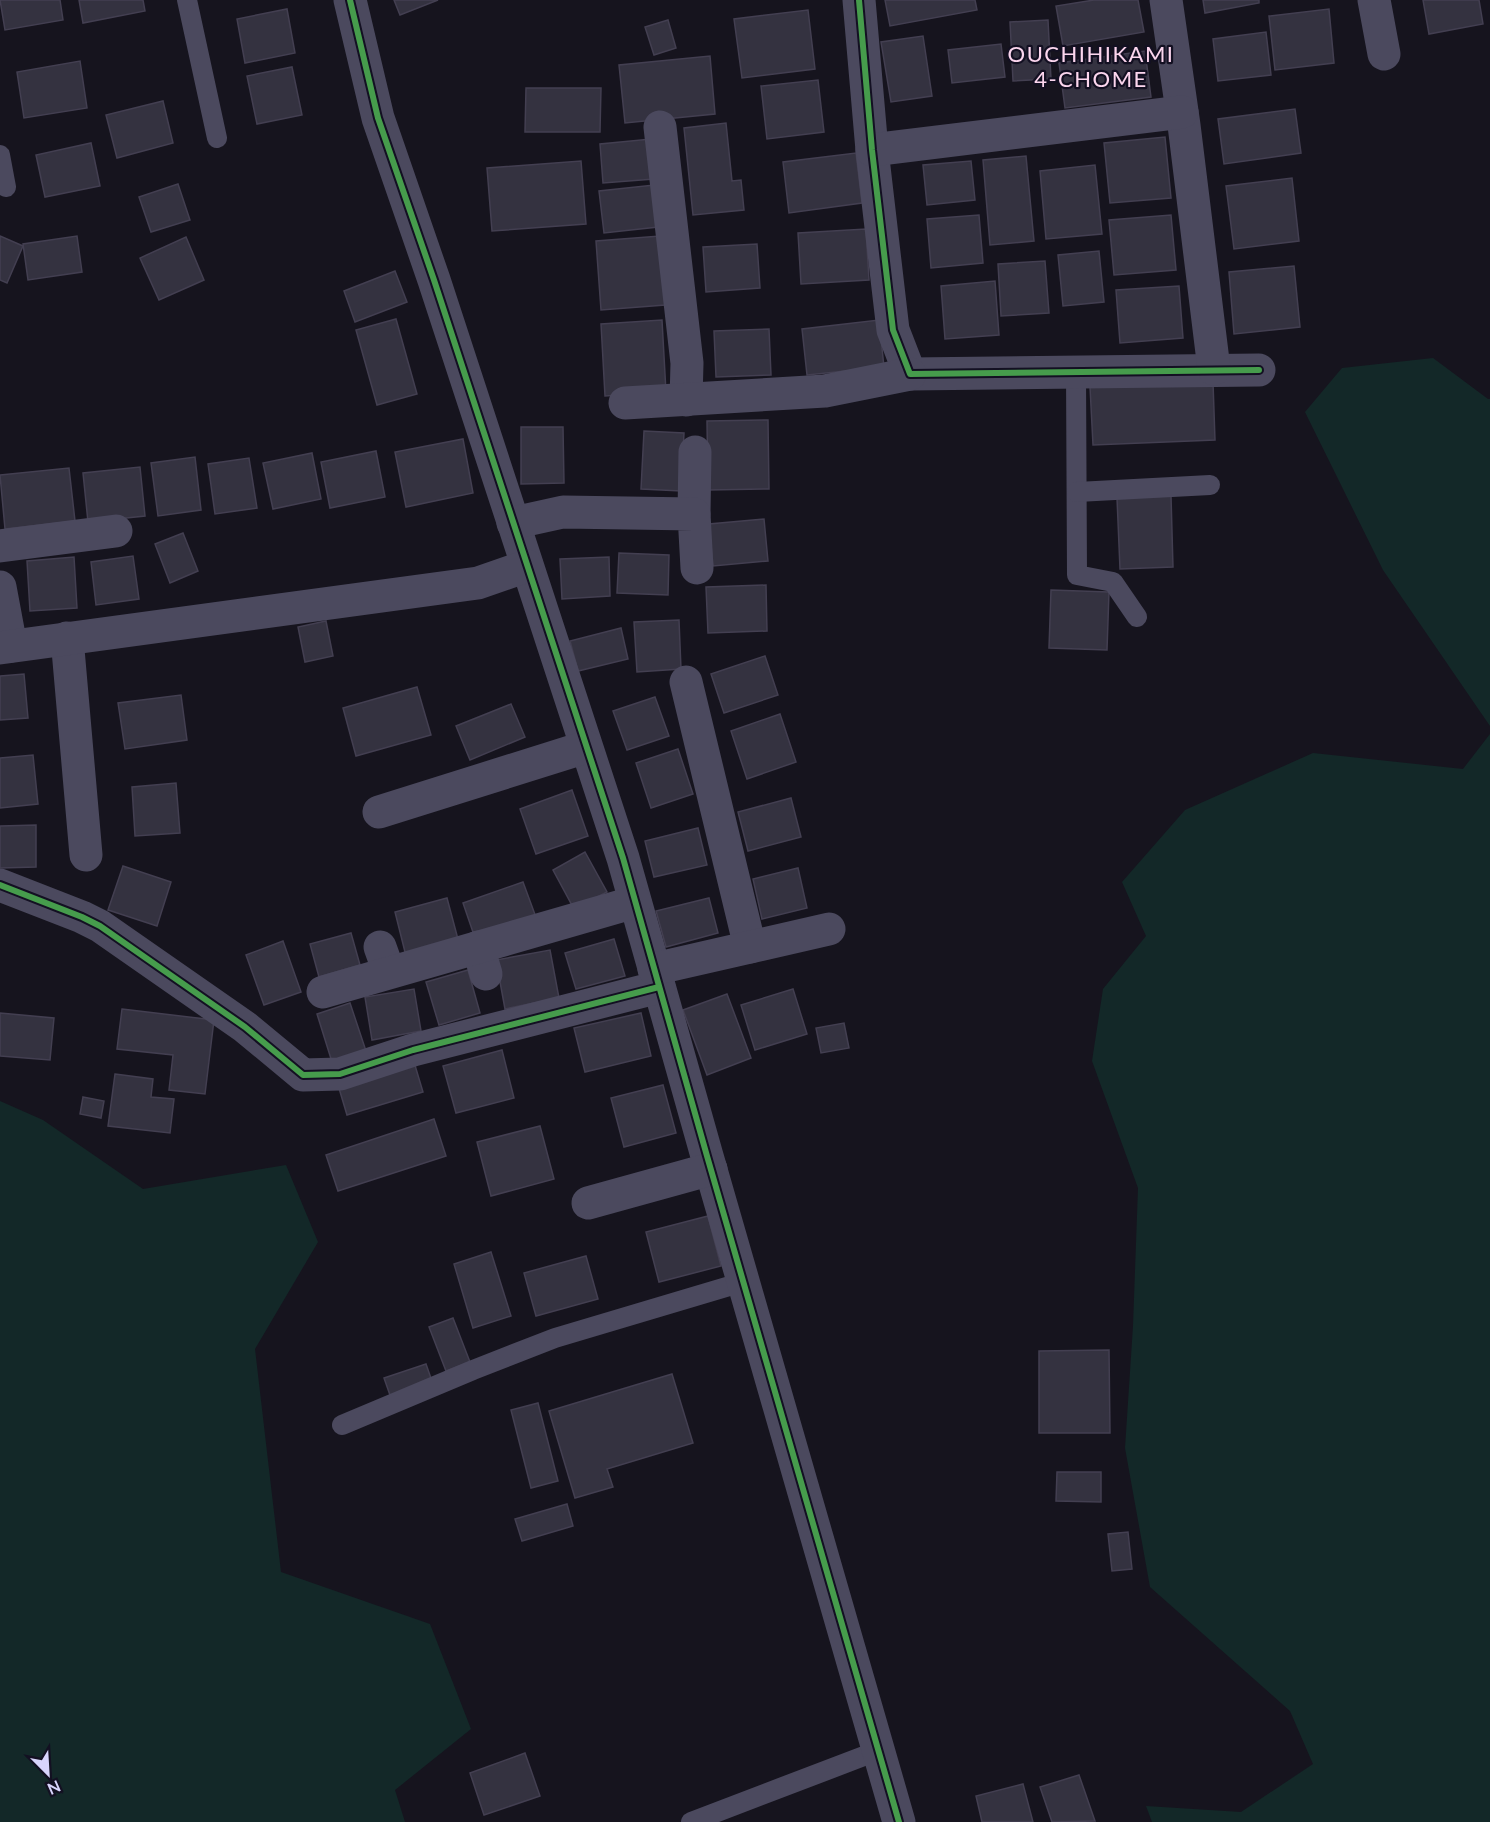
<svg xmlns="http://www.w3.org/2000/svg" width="1490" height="1822" font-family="Lato,sans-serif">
  <rect width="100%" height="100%" fill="#16141e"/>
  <!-- green -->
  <g fill="#132828">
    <path d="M1433,358L1488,399H1490V726L1383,570L1305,412L1342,368Z"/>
    <path d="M1490,734V1822H1152L1146,1806L1241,1812L1313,1764L1290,1711L1150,1587L1125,1448L1133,1326L1138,1188L1092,1061L1103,989L1146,936L1122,882L1185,810L1313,753L1463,769Z"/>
    <path d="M0,1101L43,1120L143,1189L286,1165L318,1242L255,1349L281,1572L430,1624L471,1729L395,1790L405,1822H0Z"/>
  </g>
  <!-- building -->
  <g fill="#343240" stroke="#433f51" stroke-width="1.5">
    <path d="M0,0H60L63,20L5,30Z"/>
    <path d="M79,0H143L145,11L83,23Z"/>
    <path d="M394,0H438L400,15Z"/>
    <path d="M885,0H975L977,10L890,26Z"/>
    <path d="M1094,0H1138L1144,32L1063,46L1056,6Z"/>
    <path d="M1203,0H1259V3L1205,13Z"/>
    <path d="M1423,0H1479L1483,24L1429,34Z"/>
    <path d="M287,9L295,53L245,63L237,19Z"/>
    <path d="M1329,9L1334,63L1275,70L1269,16Z"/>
    <path d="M808,10L815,69L742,78L734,19Z"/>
    <path d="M668,20L676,48L654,55L645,27Z"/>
    <path d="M1048,20L1051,79L1013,81L1010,22Z"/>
    <path d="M1266,32L1271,75L1218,81L1213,39Z"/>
    <path d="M923,36L932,96L891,102L881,42Z"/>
    <path d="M1001,44L1005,77L952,83L948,50Z"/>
    <path d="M1145,51L1151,97L1065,108L1059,63Z"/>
    <path d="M710,56L715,114L625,123L619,65Z"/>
    <path d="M80,61L87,108L24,118L17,72Z"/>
    <path d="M292,67L302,115L257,124L247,76Z"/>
    <path d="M818,80L824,132L767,139L761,86Z"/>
    <path d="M526,88H601L600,132H525Z"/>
    <path d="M163,101L173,143L117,158L106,115Z"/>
    <path d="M1295,109L1301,153L1224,164L1218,119Z"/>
    <path d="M726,123L732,181L741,180L744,210L693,215L684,128Z"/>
    <path d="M1165,137L1171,198L1110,203L1104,143Z"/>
    <path d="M651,139L654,179L603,183L600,144Z"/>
    <path d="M91,143L100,186L45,197L36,155Z"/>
    <path d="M856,153L862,203L789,213L783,162Z"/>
    <path d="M1026,156L1034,241L990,245L983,160Z"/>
    <path d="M581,161L586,224L492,231L487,168Z"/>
    <path d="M971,161L975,200L927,205L923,165Z"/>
    <path d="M1095,165L1102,234L1046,239L1040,171Z"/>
    <path d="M1292,178L1299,241L1234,249L1226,186Z"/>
    <path d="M178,184L190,220L151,232L139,197Z"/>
    <path d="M654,185L658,227L604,233L599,191Z"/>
    <path d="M979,215L983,263L931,268L927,219Z"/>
    <path d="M1171,215L1176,270L1114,275L1109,220Z"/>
    <path d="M866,229L869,280L801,284L798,233Z"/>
    <path d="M0,236L23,246L7,283L0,280Z"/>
    <path d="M77,236L82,272L28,280L23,244Z"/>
    <path d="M660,236L665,305L601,310L596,241Z"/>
    <path d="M186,237L204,280L159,300L140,258Z"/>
    <path d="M757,244L760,288L706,292L703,247Z"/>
    <path d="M1099,251L1104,302L1063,306L1058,255Z"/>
    <path d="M1045,261L1049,313L1001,316L998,264Z"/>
    <path d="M1294,266L1300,327L1234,334L1229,272Z"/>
    <path d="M395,271L407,302L355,322L344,291Z"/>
    <path d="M995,281L999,335L945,339L941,286Z"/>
    <path d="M1179,286L1183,338L1120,343L1116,290Z"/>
    <path d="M396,319L417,394L377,405L356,330Z"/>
    <path d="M662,320L666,392L605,396L601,324Z"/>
    <path d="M879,320L884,367L807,375L802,329Z"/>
    <path d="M769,329L771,375L716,377L714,331Z"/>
    <path d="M1213,382L1215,440L1093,445L1090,387Z"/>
    <path d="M768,420L769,489L708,490L707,421Z"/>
    <path d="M521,427H563L564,483L521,484Z"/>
    <path d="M644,431L684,433L681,491L641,489Z"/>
    <path d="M463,439L473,493L406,507L395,452Z"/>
    <path d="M376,451L385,497L330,508L321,462Z"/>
    <path d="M312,453L321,499L273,509L263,463Z"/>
    <path d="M195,457L201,510L158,516L151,463Z"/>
    <path d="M249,458L257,508L215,514L208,464Z"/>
    <path d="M140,467L145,516L88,522L83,473Z"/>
    <path d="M69,468L75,521L5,529L0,475Z"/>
    <path d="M1171,496L1173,567L1120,569L1117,498Z"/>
    <path d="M764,519L768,561L713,566L709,524Z"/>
    <path d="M183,533L198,571L170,583L155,544Z"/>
    <path d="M619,553L669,555L668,595L617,593Z"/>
    <path d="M133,556L139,599L96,605L91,562Z"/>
    <path d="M74,557L77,608L30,611L27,561Z"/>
    <path d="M609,557L610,596L562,599L560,559Z"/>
    <path d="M766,585L767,631L708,633L706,587Z"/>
    <path d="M1051,590L1109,592L1107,650L1049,648Z"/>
    <path d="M679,620L681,669L637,672L634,622Z"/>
    <path d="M326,621L333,656L305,662L298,627Z"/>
    <path d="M621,628L628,659L578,671L570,641Z"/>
    <path d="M765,656L778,695L724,713L711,674Z"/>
    <path d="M24,674L28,718L0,720V676Z"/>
    <path d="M417,687L431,735L356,756L343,708Z"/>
    <path d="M181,695L187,740L125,749L118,703Z"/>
    <path d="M655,697L669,736L627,750L613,711Z"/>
    <path d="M511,704L525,737L470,760L456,726Z"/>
    <path d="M780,714L796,762L747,779L731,731Z"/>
    <path d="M678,749L693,794L651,808L636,763Z"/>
    <path d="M33,755L38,804L0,808V758Z"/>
    <path d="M176,783L180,833L135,836L132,787Z"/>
    <path d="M572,790L588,836L536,854L520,809Z"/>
    <path d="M791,798L801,837L748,851L738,812Z"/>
    <path d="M36,825V867L0,868V826Z"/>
    <path d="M698,828L707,865L654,877L645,841Z"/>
    <path d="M585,852L607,892L574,909L553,870Z"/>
    <path d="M123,866L171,882L157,926L108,910Z"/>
    <path d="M798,868L807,908L762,919L753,879Z"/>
    <path d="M523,882L537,920L476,941L463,903Z"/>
    <path d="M447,898L459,943L406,956L395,912Z"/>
    <path d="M709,898L718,933L666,947L656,911Z"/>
    <path d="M351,933L360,965L319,977L310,944Z"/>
    <path d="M614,939L625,976L576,989L565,953Z"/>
    <path d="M283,941L301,992L264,1005L246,955Z"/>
    <path d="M550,950L559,998L505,1009L496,960Z"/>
    <path d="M468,970L480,1013L439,1025L426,982Z"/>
    <path d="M414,989L421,1031L372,1040L365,997Z"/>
    <path d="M793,989L807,1034L755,1050L741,1005Z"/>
    <path d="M727,994L751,1058L707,1075L683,1010Z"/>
    <path d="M350,1003L366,1051L332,1062L317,1014Z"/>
    <path d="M122,1009L214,1020L205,1094L169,1090L173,1055L117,1049Z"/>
    <path d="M0,1013L54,1018L50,1060L0,1056Z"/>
    <path d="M641,1013L651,1056L585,1072L574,1028Z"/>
    <path d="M844,1023L849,1048L821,1053L816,1028Z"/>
    <path d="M502,1050L514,1098L456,1113L443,1066Z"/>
    <path d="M414,1062L423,1092L347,1115L338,1085Z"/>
    <path d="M115,1074L153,1079L151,1097L174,1099L170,1133L108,1126Z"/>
    <path d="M663,1085L676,1133L624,1147L611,1098Z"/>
    <path d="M83,1097L104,1101L101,1118L80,1114Z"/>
    <path d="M434,1119L446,1156L338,1191L326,1155Z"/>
    <path d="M540,1126L554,1179L491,1196L477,1142Z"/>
    <path d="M708,1216L721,1266L659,1282L646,1232Z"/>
    <path d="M491,1252L511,1316L473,1328L454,1264Z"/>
    <path d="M586,1256L598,1299L536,1316L524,1273Z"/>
    <path d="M453,1318L470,1362L446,1371L429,1327Z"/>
    <path d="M1109,1350L1110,1433H1039V1351Z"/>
    <path d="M426,1364L433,1384L391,1398L384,1378Z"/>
    <path d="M672,1374L693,1443L607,1469L613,1487L575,1498L549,1411Z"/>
    <path d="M538,1403L558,1481L531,1488L511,1410Z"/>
    <path d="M1057,1472H1101V1502L1056,1501Z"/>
    <path d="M567,1504L573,1526L522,1541L515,1519Z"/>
    <path d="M1128,1532L1132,1569L1112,1571L1108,1534Z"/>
    <path d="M525,1753L540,1796L484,1815L470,1773Z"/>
    <path d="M1079,1775L1095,1821L1052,1822L1040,1787Z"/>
    <path d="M1023,1784L1033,1822H982L976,1796Z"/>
  </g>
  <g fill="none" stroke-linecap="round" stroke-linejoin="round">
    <!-- lane -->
    <g stroke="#4b495e" stroke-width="20">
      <path d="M187,0L217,138"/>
      <path d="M0,155L6,187"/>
      <path d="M1076,372L1077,575L1113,582L1137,617"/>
      <path d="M1077,492L1210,485"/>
      <path d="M342,1425L473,1370L555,1338L743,1282"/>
      <path d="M691,1822L877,1751"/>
    </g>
    <!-- street -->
    <g stroke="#4b495e" stroke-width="33">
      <path d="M350,0L378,118L434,280L623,858L707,1156L899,1822"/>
      <path d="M859,0L872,150L893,330L910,374L1259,370"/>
      <path d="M1166,0L1184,125L1214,369"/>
      <path d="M1374,0L1384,54"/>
      <path d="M660,127L687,363L686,400"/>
      <path d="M872,150L1182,112"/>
      <path d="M625,403L825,391L910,374"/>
      <path d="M694,514L695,452"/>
      <path d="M513,523L563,512L694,514L697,568"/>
      <path d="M0,546L116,531"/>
      <path d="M0,587L11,646"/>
      <path d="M67,638L86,855"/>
      <path d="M0,648L478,583L527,566"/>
      <path d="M686,682L750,947"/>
      <path d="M379,812L586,747"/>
      <path d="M0,885L82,917L100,926L245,1027L303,1075L340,1074L413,1050L659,987"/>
      <path d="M380,947L389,972"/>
      <path d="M478,947L486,974"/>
      <path d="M654,969L829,929"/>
      <path d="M323,992L635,902"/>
      <path d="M588,1203L711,1169"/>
    </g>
    <defs>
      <g id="cycleway">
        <path d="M350,0L378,118L434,280L623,858L707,1156L899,1822"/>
        <path d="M859,0L872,150L893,330L910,374L1259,370"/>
        <path d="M0,885L82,917L100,926L245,1027L303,1075L340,1074L413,1050L659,987"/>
      </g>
    </defs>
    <!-- cycleway casing -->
    <use href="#cycleway" stroke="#131022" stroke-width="10"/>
    <!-- cycleway -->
    <use href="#cycleway" stroke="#469c4c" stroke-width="6"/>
  </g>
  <g text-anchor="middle" stroke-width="4.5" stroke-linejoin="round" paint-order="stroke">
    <!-- neighbourhood labels -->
    <g font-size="22" letter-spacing="1.5" fill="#fcd6ee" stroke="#131022">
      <text x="1091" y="62">OUCHIHIKAMI<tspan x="1091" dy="25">4-CHOME</tspan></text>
    </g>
  </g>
  <!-- north arrow -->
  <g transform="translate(48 1774) rotate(156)" stroke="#131022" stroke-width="4.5" paint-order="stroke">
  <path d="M0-4.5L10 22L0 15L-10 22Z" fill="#d8d4fc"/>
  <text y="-9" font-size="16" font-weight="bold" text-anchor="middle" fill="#d8d4fc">N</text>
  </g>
</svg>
